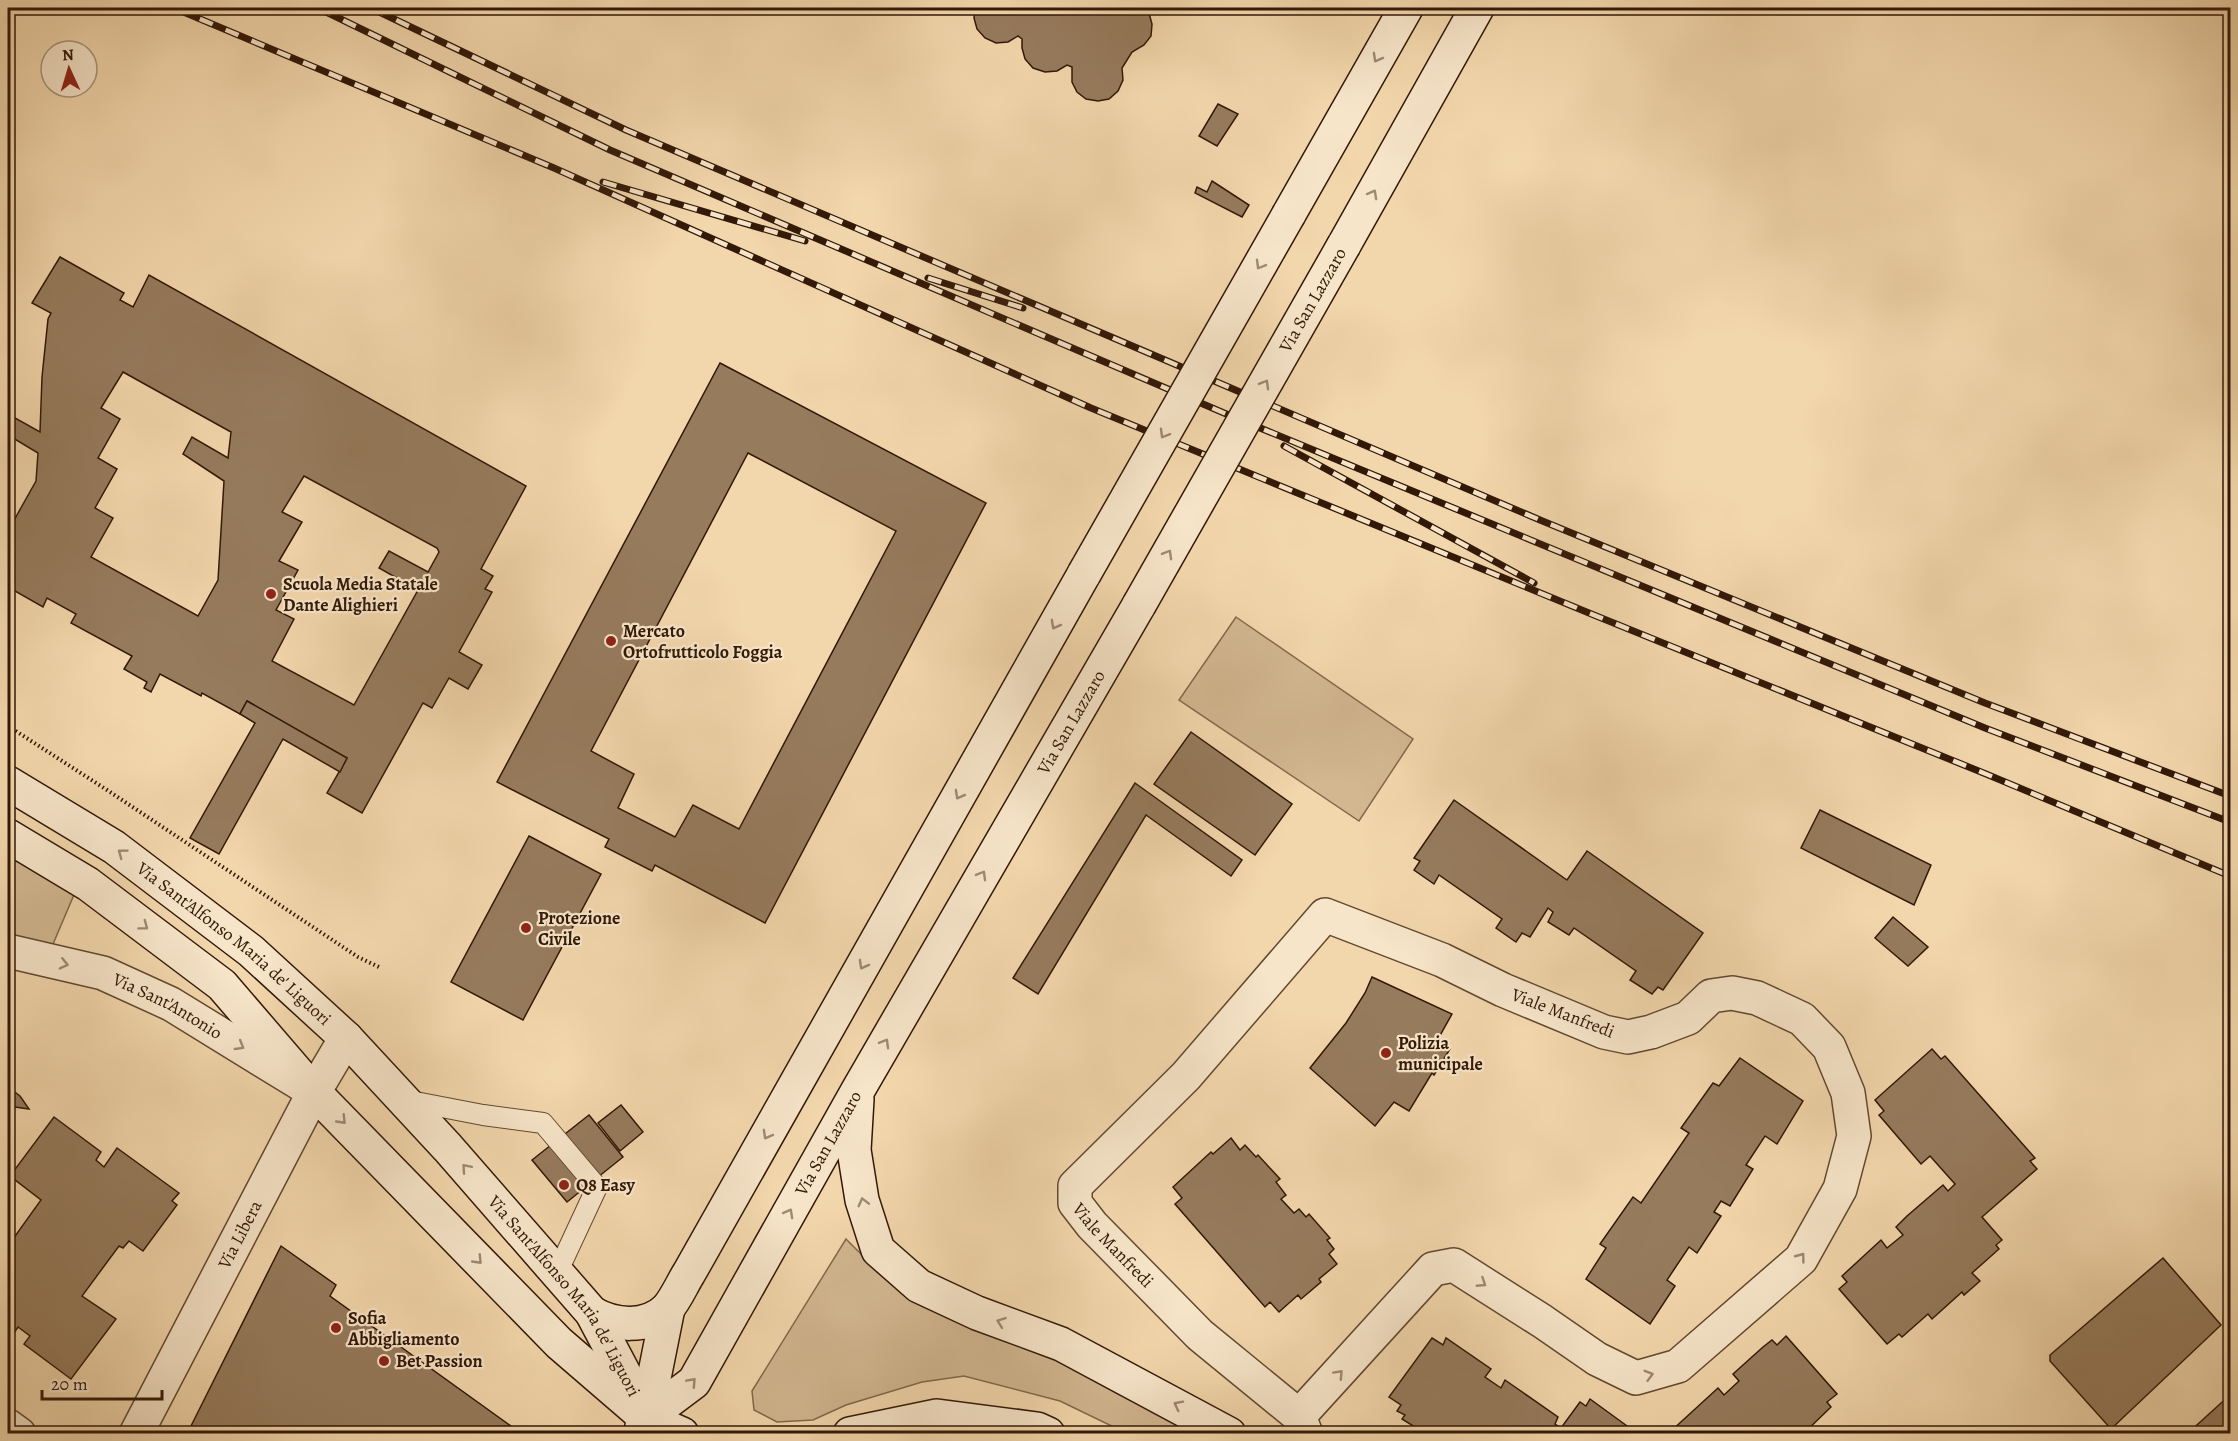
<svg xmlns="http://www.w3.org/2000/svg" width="2238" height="1441" font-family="Alegreya,serif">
  <rect width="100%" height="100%" fill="#f3d7ac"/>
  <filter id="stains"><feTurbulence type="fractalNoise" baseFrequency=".00333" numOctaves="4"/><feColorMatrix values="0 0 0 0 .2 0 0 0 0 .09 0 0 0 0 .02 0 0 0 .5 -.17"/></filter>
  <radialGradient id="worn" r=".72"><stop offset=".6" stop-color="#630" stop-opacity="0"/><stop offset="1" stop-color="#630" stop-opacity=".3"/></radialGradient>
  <!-- green -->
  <g fill="#d2b790" stroke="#82684c" stroke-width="1.5">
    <path d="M1236,617L1413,739L1359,821L1179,700Z"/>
    <path d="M8,850L76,890L50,951L8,939Z"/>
    <path d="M846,1239L876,1269L1092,1373L1198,1433H1126L1060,1401L964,1376L922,1382L846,1405L813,1420L777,1422L754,1410L752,1391Z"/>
  </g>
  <!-- building -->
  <g fill="#967b5d" stroke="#321807" stroke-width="1.5" fill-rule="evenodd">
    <path d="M936,8H967L960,12L949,13Z"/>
    <path d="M975,8H1144L1149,13L1152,24L1151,36L1144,45L1132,52L1122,68L1123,80L1118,91L1109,99L1098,101L1086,99L1077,92L1072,82V67L1067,65L1057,71L1045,72L1033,68L1025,59L1022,48V39L1018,36L1008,42L996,43L985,38L977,29L974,18Z"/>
    <path d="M1218,104L1238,114L1217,146L1199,136Z"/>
    <path d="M1212,181L1249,205L1242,217L1195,193L1197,187L1207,192Z"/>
    <path d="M60,257L124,293L120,300L133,307L149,275L526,486L481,569L493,576L485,589L492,592L459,652L482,665L468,689L449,678L432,708L423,703L362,813L327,793L347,758L247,701L240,714L202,693L201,696L160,674L151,692L144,688L147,682L124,669L132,656L71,623L76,614L47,598L43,607L8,587V531L36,481L38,453L8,435V414L40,432L42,377L48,319L51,313L32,303ZM123,372L231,432L228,458L192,437L183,454L224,481L218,580L198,616L91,557L113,518L95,508L117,469L98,458L120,419L101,408ZM304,476L437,548L439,552L428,572L389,551L379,568L418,590L354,705L272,661L294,619L276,610L298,570L279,561L302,522L282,512Z"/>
    <path d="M720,363L986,503L765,923L655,865L652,871L605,847L609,839L497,782ZM748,453L896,531L739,829L693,805L675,837L618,808L634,774L591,751Z"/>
    <path d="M247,701L347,758L340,772L283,739L219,854L190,838L255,723L240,714Z"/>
    <path d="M1191,732L1292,804L1255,855L1154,784Z"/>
    <path d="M1135,783L1242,860L1231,876L1146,815L1038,994L1013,978Z"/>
    <path d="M1454,800L1567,880L1587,851L1703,933L1663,990L1658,987L1652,994L1630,980L1636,971L1574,928L1569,935L1548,922L1553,912L1548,908L1530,937L1522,933L1516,942L1496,928L1502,919L1439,875L1434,884L1414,870L1420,861L1414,858Z"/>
    <path d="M1820,810L1931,865L1914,905L1801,848Z"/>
    <path d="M529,836L601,874L523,1020L451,982Z"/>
    <path d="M1893,917L1928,947L1908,966L1875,938Z"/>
    <path d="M1372,977L1452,1014L1437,1041L1450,1049L1434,1075L1432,1073L1409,1111L1394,1102L1375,1126L1310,1068L1346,1023L1365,993Z"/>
    <path d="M1932,1049L1941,1059L1945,1056L2035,1158L2030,1161L2037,1169L1982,1217L2002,1240L1996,1245L1999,1249L1972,1273L1980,1281L1964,1295L1962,1292L1932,1319L1928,1314L1902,1337L1899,1334L1887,1344L1839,1289L1847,1282L1842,1276L1881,1240L1887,1248L1903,1235L1896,1227L1907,1216L1943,1185L1948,1191L1955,1184L1930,1156L1921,1164L1879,1115L1884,1111L1875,1100Z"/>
    <path d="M1740,1058L1803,1101L1777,1144L1765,1136L1746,1165L1753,1169L1730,1206L1721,1201L1714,1212L1721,1216L1697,1253L1689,1247L1667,1280L1675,1286L1650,1324L1586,1279L1606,1248L1600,1244L1633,1197L1641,1203L1689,1133L1681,1128L1713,1083L1719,1086Z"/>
    <path d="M8,1087L20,1096L29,1109L8,1106Z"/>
    <path d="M621,1105L643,1132L620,1151L598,1123Z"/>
    <path d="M589,1115L623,1157L567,1202L532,1160Z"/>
    <path d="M54,1117L101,1152L96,1160L104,1167L117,1148L179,1193L172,1201L177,1205L143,1251L129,1241L123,1248L119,1246L82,1296L116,1319L71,1379L24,1344L30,1336L18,1327L8,1342V1246L41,1200L10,1176Z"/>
    <path d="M1231,1138L1240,1150L1245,1145L1256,1157L1258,1155L1280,1179L1276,1182L1286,1195L1281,1199L1294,1213L1299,1209L1306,1217L1309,1214L1330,1238L1327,1240L1334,1249L1329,1254L1337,1264L1319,1279L1321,1282L1301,1299L1298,1295L1279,1312L1270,1302L1265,1307L1175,1204L1182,1198L1173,1187L1211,1152L1213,1154Z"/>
    <path d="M281,1246L336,1285L330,1296L522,1434H187Z"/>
    <path d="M2163,1258L2221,1325L2111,1429L2050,1361V1355Z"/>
    <path d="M1786,1336L1837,1394L1827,1402L1831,1407L1803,1434H1673L1671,1431L1718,1388L1724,1395L1739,1381L1733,1374L1763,1347L1772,1340L1777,1345Z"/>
    <path d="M1432,1338L1443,1345L1446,1338L1491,1369L1485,1377L1501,1388L1505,1380L1558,1417L1555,1424L1561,1428L1580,1402L1586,1406L1590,1399L1638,1434H1430L1420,1427L1418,1429L1402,1419L1405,1415L1397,1411L1401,1405L1389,1397Z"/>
    <path d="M2230,1395V1434H2187Z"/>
  </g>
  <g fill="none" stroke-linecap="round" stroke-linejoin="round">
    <defs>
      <path id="lane" d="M405,1100L483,1115L543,1123L597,1187L557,1273"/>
      <g id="street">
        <path id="s1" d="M8,951L103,973L171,1004L306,1087"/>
        <path id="s2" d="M1299,1416L1433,1269L1454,1265L1542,1321L1597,1359L1636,1378L1678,1366L1801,1259L1840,1189L1854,1136L1848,1093L1829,1047L1802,1019L1757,998L1732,993L1711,996L1688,1018L1651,1032L1628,1037L1604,1032L1503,990L1442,960L1325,915L1186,1076L1075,1186V1203L1092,1225L1200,1335L1299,1416L1306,1434"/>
        <path d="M8,1426L19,1434"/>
        <path id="s3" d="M136,1434L314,1092L346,1038"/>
      </g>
      <g id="secondary">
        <path d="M1289,214L1406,8"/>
        <path d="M1344,245L1477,8"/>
        <path id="s4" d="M8,783L114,847L251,951L346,1038L448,1148L592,1313L656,1434"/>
        <path d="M8,836L88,884L222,985L314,1092L559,1343L646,1418L682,1434"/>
        <path d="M857,1099L854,1150L862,1200L878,1250L919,1286L977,1313L1061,1344L1229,1434"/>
        <path d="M592,1313C614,1326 647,1329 667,1309C676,1299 682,1284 689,1273L1084,574"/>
        <path id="s5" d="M646,1418L694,1382L858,1090L1139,605"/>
        <path d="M642,1426L646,1418L668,1308"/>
        <path d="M850,1434L937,1416L1037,1429L1048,1434"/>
      </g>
    </defs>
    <!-- lane casing -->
    <use href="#lane" stroke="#624830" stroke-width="22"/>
    <!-- street casing -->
    <use href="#street" stroke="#624830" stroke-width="36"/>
    <!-- secondary casing -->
    <use href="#secondary" stroke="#321807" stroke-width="36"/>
    <!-- path -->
    <path stroke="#321807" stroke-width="4" stroke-dasharray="1.5 3" stroke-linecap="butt" d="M8,726L107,790L358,957L381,968"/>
    <!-- lane -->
    <use href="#lane" stroke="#f7e5c9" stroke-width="20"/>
    <!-- street -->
    <use href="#street" stroke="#f7e5c9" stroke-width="33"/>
    <!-- secondary -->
    <use href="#secondary" stroke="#f7e5c9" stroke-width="33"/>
    <defs>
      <g id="rail">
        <path d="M174,8L554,168L1091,408L1589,613L1986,774L2230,876"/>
        <path d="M318,8L610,150L1224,413L1985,728L2230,822"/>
        <path d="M371,8L626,130L1540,520L1985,703L2230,796"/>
        <path d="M603,182L805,241"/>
        <path d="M928,278L1023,308"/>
        <path d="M1284,446L1534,583"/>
      </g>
    </defs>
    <!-- rail casing -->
    <use href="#rail" stroke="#321807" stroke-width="7"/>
    <!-- rail -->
    <use href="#rail" stroke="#f7e5c9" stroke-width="4.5" stroke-dasharray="14" stroke-linecap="butt"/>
    <defs>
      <g id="secondary-bridge">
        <path d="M1084,574L1289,214"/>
        <path id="s6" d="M1139,605L1344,245"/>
      </g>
    </defs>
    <!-- secondary-bridge casing -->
    <use href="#secondary-bridge" stroke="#321807" stroke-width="36" stroke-linecap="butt"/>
    <!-- secondary-bridge -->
    <use href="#secondary-bridge" stroke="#f7e5c9" stroke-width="33"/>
  </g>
  <!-- one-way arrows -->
  <defs><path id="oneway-chevron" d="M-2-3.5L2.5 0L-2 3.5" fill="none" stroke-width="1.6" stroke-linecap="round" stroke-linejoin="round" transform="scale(1.5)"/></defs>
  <g stroke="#9e8972">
    <use href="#oneway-chevron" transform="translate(1377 58) rotate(119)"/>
    <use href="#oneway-chevron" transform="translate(1373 194) rotate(-61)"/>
    <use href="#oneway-chevron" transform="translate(1260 265) rotate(120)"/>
    <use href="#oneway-chevron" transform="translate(1265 384) rotate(-60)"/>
    <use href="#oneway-chevron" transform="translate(1164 434) rotate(120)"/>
    <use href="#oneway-chevron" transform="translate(1168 554) rotate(-60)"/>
    <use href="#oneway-chevron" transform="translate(1055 625) rotate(119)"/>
    <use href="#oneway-chevron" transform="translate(959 795) rotate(119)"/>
    <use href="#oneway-chevron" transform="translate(122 853) rotate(-143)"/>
    <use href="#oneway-chevron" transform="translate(982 875) rotate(-60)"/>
    <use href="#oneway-chevron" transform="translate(144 926) rotate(37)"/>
    <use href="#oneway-chevron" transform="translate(64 964) rotate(13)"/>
    <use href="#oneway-chevron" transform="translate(863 965) rotate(119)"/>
    <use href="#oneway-chevron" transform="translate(885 1043) rotate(-60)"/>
    <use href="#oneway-chevron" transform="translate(240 1046) rotate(31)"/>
    <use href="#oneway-chevron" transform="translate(342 1120) rotate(46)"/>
    <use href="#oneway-chevron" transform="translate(767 1135) rotate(119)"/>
    <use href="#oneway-chevron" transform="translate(466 1168) rotate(-131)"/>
    <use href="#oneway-chevron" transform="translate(863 1202) rotate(-104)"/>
    <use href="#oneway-chevron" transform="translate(789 1213) rotate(-61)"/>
    <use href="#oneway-chevron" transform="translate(1801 1257) rotate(-53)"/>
    <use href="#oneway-chevron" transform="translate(478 1260) rotate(46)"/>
    <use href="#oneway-chevron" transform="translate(1482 1283) rotate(33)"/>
    <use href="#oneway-chevron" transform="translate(1001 1322) rotate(-160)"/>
    <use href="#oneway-chevron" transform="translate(1339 1374) rotate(-47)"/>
    <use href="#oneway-chevron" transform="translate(1649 1375) rotate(-16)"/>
    <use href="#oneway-chevron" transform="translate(692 1382) rotate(-47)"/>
    <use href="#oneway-chevron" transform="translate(1178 1405) rotate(-153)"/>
  </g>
  <!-- markers -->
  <g fill="#8f2418" stroke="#f7e5c9" stroke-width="2">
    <circle cx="271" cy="594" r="6"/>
    <circle cx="611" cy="641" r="6"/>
    <circle cx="526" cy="928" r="6"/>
    <circle cx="1386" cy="1053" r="6"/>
    <circle cx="564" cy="1185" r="6"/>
    <circle cx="336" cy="1328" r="6"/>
    <circle cx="384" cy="1361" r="6"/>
  </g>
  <g text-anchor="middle" stroke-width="4.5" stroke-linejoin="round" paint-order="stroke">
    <!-- street labels -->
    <g font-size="18" fill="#321807" stroke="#f7e5c9">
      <text dy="6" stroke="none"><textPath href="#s6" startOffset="351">Via San Lazzaro</textPath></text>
      <text dy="6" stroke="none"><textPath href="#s5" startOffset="820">Via San Lazzaro</textPath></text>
      <text dy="6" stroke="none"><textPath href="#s4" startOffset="278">Via Sant'Alfonso Maria de' Liguori</textPath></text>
      <text dy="6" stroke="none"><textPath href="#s1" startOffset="170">Via Sant'Antonio</textPath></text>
      <text transform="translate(1563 1013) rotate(21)" y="6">Viale Manfredi</text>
      <text dy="6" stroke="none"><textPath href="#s5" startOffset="334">Via San Lazzaro</textPath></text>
      <text dy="6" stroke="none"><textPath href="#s3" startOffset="225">Via Libera</textPath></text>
      <text dy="6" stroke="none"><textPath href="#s2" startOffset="1870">Viale Manfredi</textPath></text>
      <text dy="6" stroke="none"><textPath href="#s4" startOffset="764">Via Sant'Alfonso Maria de' Liguori</textPath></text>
    </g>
    <!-- poi labels -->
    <g font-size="18" font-weight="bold" fill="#321807" stroke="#f7e5c9" text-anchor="start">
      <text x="283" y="590">Scuola Media Statale<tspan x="283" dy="21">Dante Alighieri</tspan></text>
      <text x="623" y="637">Mercato<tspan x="623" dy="21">Ortofrutticolo Foggia</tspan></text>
      <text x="538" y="924">Protezione<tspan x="538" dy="21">Civile</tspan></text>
      <text x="1398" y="1049">Polizia<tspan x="1398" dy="21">municipale</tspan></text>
      <text x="576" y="1191">Q8 Easy</text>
      <text x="348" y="1324">Sofia<tspan x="348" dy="21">Abbigliamento</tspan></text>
      <text x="396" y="1367">Bet Passion</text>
    </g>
  </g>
  <!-- margin -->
  <rect width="2238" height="1441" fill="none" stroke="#f3d7ac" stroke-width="30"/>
  <rect x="9" y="9" width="2220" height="1423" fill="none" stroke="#321807" stroke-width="3"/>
  <rect x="15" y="15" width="2208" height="1411" fill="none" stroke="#321807" stroke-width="1.5"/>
  <!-- north arrow -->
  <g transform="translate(69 69) rotate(356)"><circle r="28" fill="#f7e5c9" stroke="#a8937b" stroke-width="1.5"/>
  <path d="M0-4.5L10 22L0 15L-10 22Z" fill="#8f2418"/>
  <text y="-9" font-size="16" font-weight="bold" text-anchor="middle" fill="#321807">N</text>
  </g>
  <!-- scale -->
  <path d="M42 1390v9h120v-9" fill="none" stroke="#321807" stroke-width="3"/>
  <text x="51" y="1390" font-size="18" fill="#321807" stroke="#f7e5c9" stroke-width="4.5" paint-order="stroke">20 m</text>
  <rect width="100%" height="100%" filter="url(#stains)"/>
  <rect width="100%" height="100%" fill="url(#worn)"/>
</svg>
